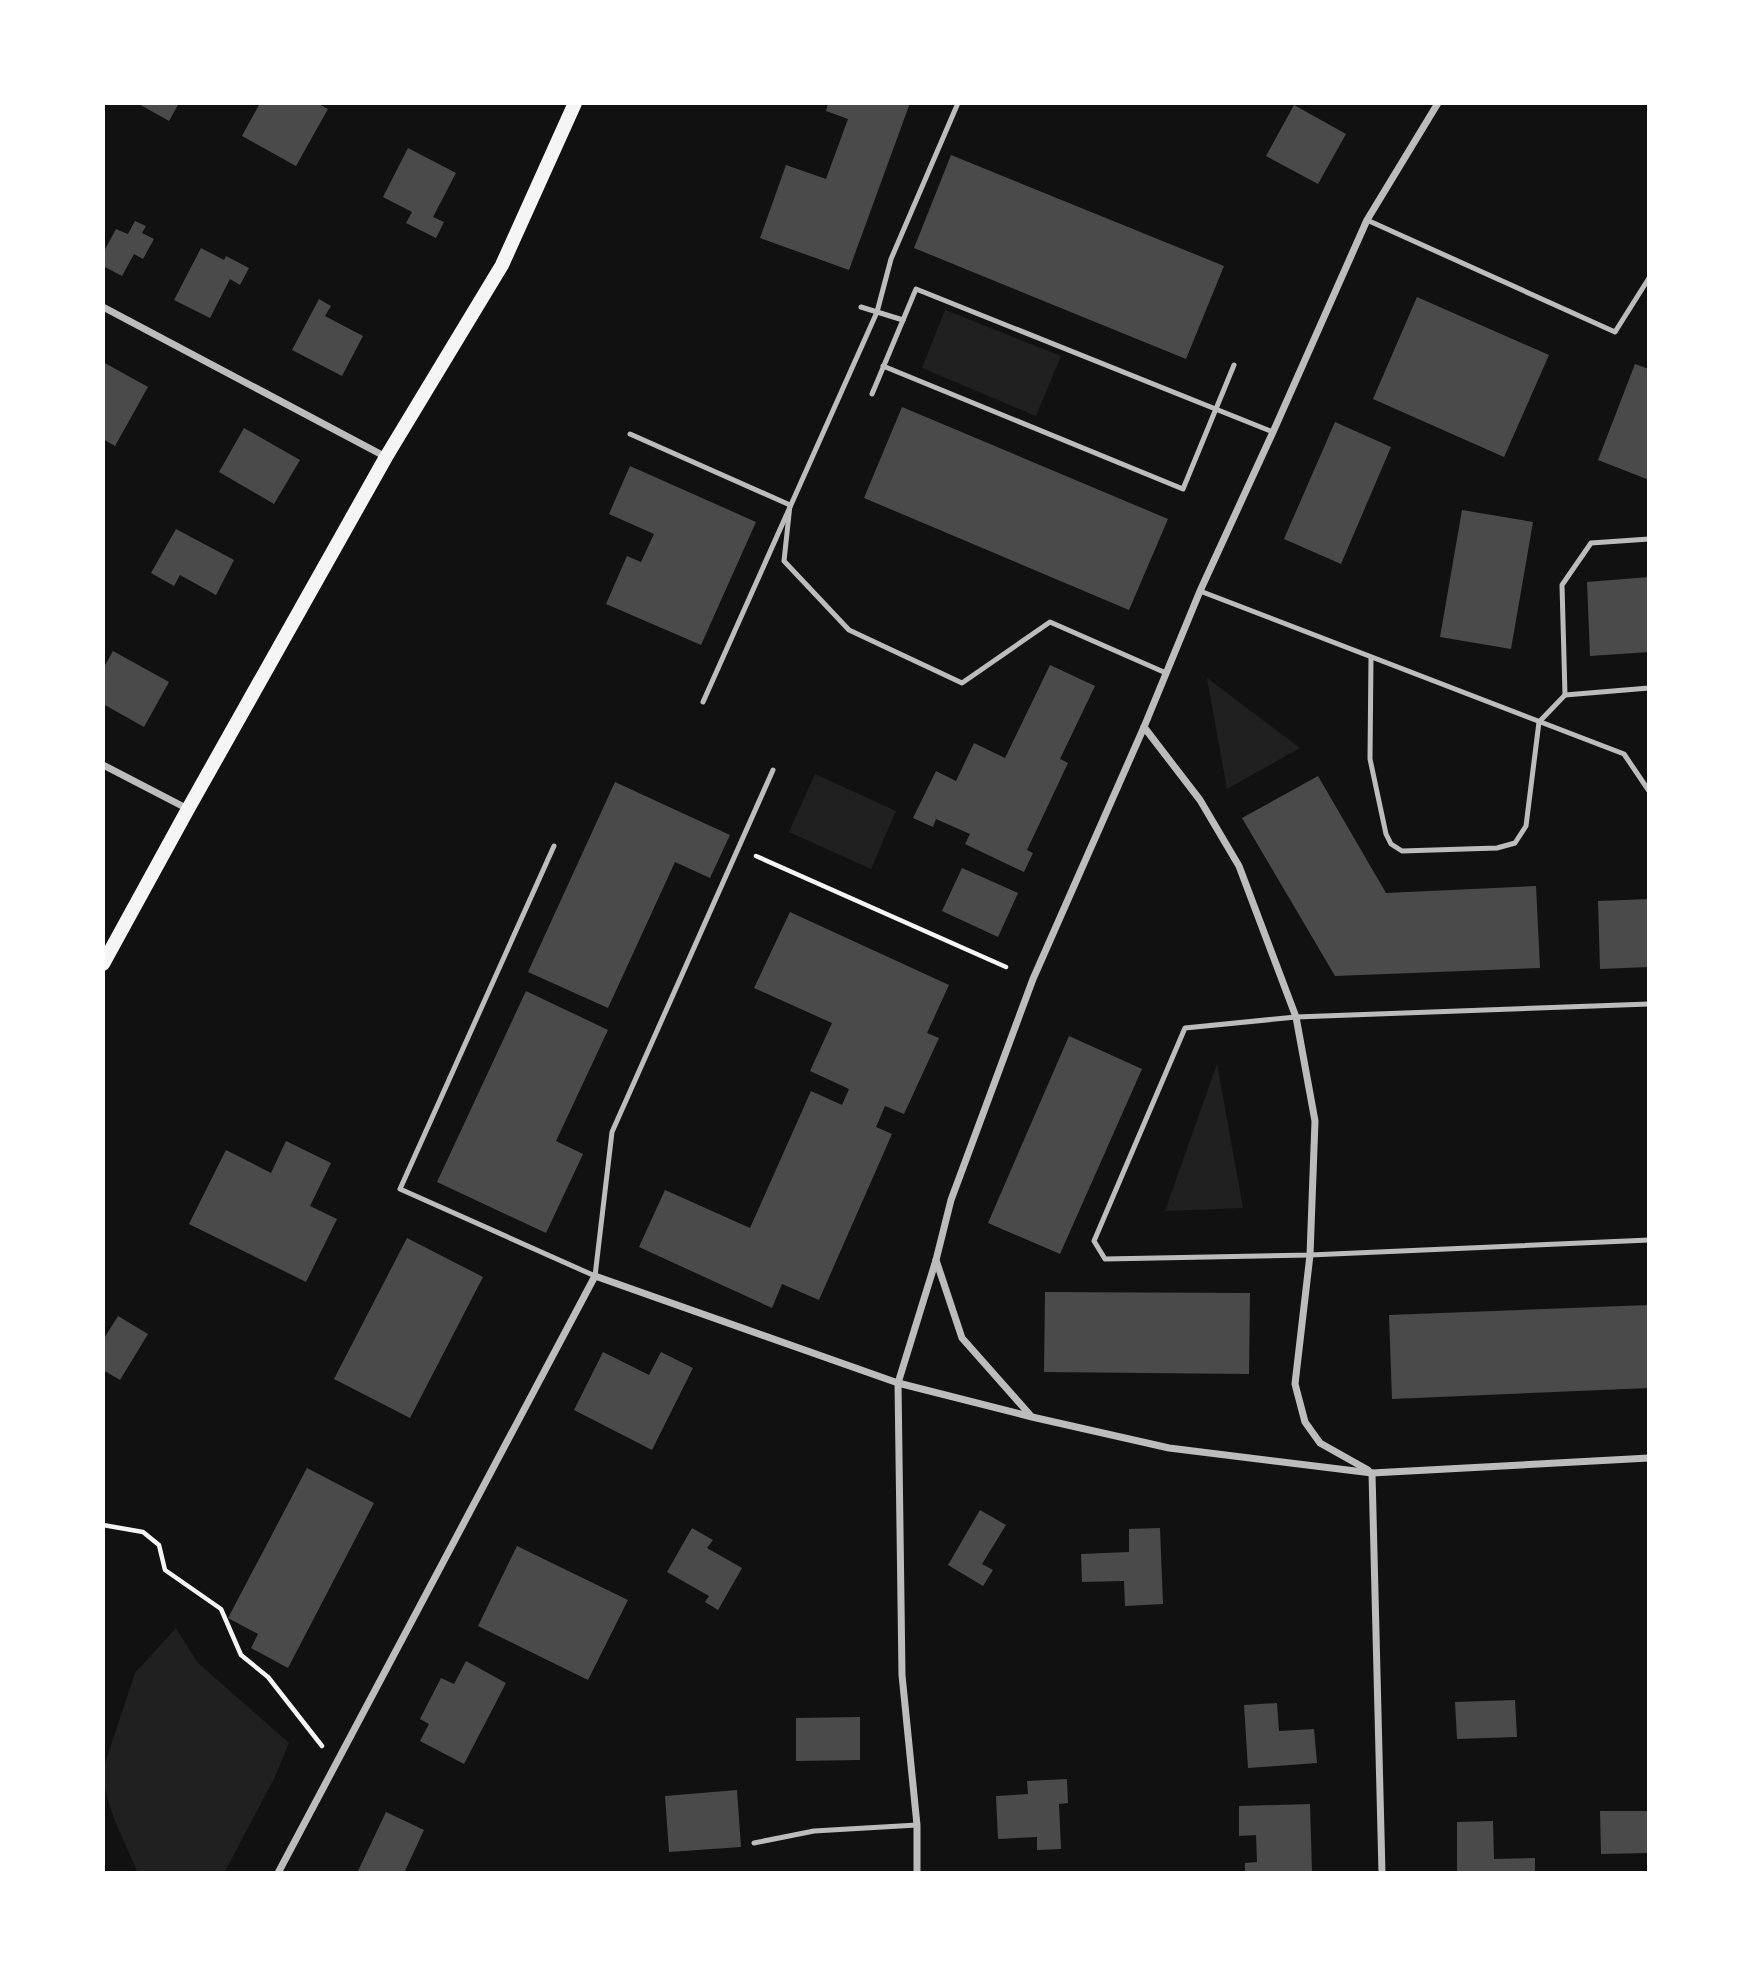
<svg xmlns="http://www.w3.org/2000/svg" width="1752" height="1976" font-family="'PT Sans Narrow',sans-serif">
  <rect width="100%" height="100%" fill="#111"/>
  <!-- green -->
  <g fill="#202020">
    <path d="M945,310L1061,356L1036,416L922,368Z"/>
    <path d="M1207,678L1300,748L1227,789Z"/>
    <path d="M815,774L896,811L871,869L789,832Z"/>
    <path d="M1217,1064L1243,1208L1165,1211Z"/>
    <path d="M176,1628L197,1662L289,1743L275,1777L224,1873H138C125,1842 103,1803 103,1769L135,1673Z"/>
  </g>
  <!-- building -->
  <g fill="#4a4a4a">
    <path d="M137,103H179L169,121Z"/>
    <path d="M260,103H317L328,109L296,166L242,136Z"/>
    <path d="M828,103H910L849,270L760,238L786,165L826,179L848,119L826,111Z"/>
    <path d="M1294,105L1346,134L1318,184L1266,156Z"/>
    <path d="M408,148L456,173L433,217L444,222L436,238L406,223L412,212L383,197Z"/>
    <path d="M951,155L1224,266L1186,359L914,248Z"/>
    <path d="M135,221L146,226L142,233L154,239L143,259L134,254L122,276L103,266V253L116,229L128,234Z"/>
    <path d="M201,248L224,260L226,256L249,268L240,285L230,279L210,318L174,300Z"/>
    <path d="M1417,297L1549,355L1504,457L1373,399Z"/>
    <path d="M319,299L331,306L325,316L363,336L342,376L292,350Z"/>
    <path d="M103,362L148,387L115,446L103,439Z"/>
    <path d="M1635,364L1649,369V480L1598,460Z"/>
    <path d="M902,407L1168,519L1129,610L864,498Z"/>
    <path d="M1335,422L1391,447L1341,564L1284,539Z"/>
    <path d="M244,428L300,460L274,504L219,472Z"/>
    <path d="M630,466L756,522L701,645L606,604L627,556L641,562L654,534L609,514Z"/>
    <path d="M1462,510L1533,522L1511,649L1440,637Z"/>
    <path d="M176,529L234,560L216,595L180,575L174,586L151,573Z"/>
    <path d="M1649,577V652L1590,656L1587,582Z"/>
    <path d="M113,651L169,682L144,727L103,704V669Z"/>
    <path d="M1050,665L1095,686L1060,759L1068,763L1027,850L1033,853L1024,872L965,844L970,834L936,819L933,827L913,818L936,771L956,781L974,743L1005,758Z"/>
    <path d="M1318,776L1386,893L1536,886L1540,968L1335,976L1242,818Z"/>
    <path d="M615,782L730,835L710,878L675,862L608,1008L528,972Z"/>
    <path d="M962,868L1018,893L998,937L942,911Z"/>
    <path d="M1649,899V967L1600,969L1598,901Z"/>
    <path d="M790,912L949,985L927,1033L939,1038L904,1114L885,1106L876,1127L892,1134L819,1300L782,1284L772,1308L639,1247L665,1190L750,1228L811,1091L842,1105L849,1089L810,1071L832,1023L754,988Z"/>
    <path d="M526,991L608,1030L556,1141L583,1154L546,1233L437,1182Z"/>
    <path d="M1069,1036L1142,1069L1060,1254L988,1223Z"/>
    <path d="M286,1141L331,1163L310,1206L337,1219L306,1282L189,1224L226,1150L271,1173Z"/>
    <path d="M407,1238L483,1277L410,1418L334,1379Z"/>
    <path d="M1045,1292L1250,1293L1249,1374L1044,1372Z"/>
    <path d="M1649,1305V1388L1392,1399L1389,1315Z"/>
    <path d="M118,1316L148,1334L120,1380L103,1370V1340Z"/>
    <path d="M603,1352L649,1375L661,1352L693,1368L652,1450L574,1410Z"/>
    <path d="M307,1468L374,1503L288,1668L251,1648L258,1634L228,1618Z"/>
    <path d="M980,1510L1006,1525L982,1564L993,1570L983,1586L948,1565Z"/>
    <path d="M692,1528L713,1540L707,1548L742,1568L718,1610L705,1602L709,1596L667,1572Z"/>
    <path d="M1160,1528L1163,1604L1125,1606L1124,1581L1082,1582L1081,1554L1129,1552V1529Z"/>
    <path d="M517,1546L628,1600L588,1680L478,1626Z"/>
    <path d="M466,1661L506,1683L464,1764L420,1741L429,1724L420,1719L441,1678L454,1684Z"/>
    <path d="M1515,1700L1517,1737L1457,1739L1455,1702Z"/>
    <path d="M1277,1703L1279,1731L1314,1729L1317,1763L1248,1768L1244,1705Z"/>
    <path d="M860,1717V1760L796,1761V1718Z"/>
    <path d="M1067,1779L1068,1803L1059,1804L1061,1849L1037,1850V1837L998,1839L996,1796L1028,1794L1027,1781Z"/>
    <path d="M737,1790L741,1847L669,1852L665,1796Z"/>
    <path d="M1310,1804L1312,1873H1245V1863L1257,1862L1256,1835L1239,1836V1806Z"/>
    <path d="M1600,1811H1649V1853L1601,1854Z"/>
    <path d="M386,1812L424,1830L404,1873H357Z"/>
    <path d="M1493,1821L1494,1859L1535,1858V1873H1457V1822Z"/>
  </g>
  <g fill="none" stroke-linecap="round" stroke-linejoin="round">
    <!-- path -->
    <g stroke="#f5f5f5" stroke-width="4.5">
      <path d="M756,856L1006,967"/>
      <path d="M103,1525L143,1532L159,1545L165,1570L221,1609L241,1655L268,1677L322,1746"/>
    </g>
    <!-- service -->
    <g stroke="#bcbcbc" stroke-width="5">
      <path d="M1367,220L1615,332L1649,278"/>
      <path d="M861,307L903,320"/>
      <path d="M883,366L1183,489L1234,365"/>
      <path d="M872,394L916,289L1273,432"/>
      <path d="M630,434L790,505L784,561L849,630L962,683L1050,622L1166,673"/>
      <path d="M1200,591L1624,754L1649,791"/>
      <path d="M1371,657L1370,759L1386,834L1391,844L1402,851L1497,848L1515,843L1526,826L1539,722L1565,695L1649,688"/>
      <path d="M1565,695L1562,585L1591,543L1649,539"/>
      <path d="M703,702L877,312L891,259L958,103"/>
      <path d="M554,846L400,1189L595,1276L612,1132L773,770"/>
      <path d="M1649,1004L1296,1017L1185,1028L1094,1241L1105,1259L1310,1255L1649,1240"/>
      <path d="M754,1843L814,1831L917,1825"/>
    </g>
    <!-- minor -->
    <g stroke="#bcbcbc" stroke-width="7">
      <path d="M103,307L386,457"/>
      <path d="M1144,727L1200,800L1239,866L1296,1017L1315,1121L1310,1255L1295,1384L1305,1422L1320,1443L1368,1470"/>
      <path d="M103,765L188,809"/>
      <path d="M936,1260L962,1338L1031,1416"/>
      <path d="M1372,1473L1382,1873"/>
      <path d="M278,1873L595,1276L898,1383L1032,1417L1169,1448L1372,1473L1649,1458"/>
      <path d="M917,1873V1825L902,1675L898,1383L936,1260L951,1200L1033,979L1144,727L1200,591L1273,432L1367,220L1438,103"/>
    </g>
    <!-- secondary -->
    <path stroke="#f5f5f5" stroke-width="14" d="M103,964L188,809L386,457L502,265L575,103"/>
  </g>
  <!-- border -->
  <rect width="1752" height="1976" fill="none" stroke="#ffffff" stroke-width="210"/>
</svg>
